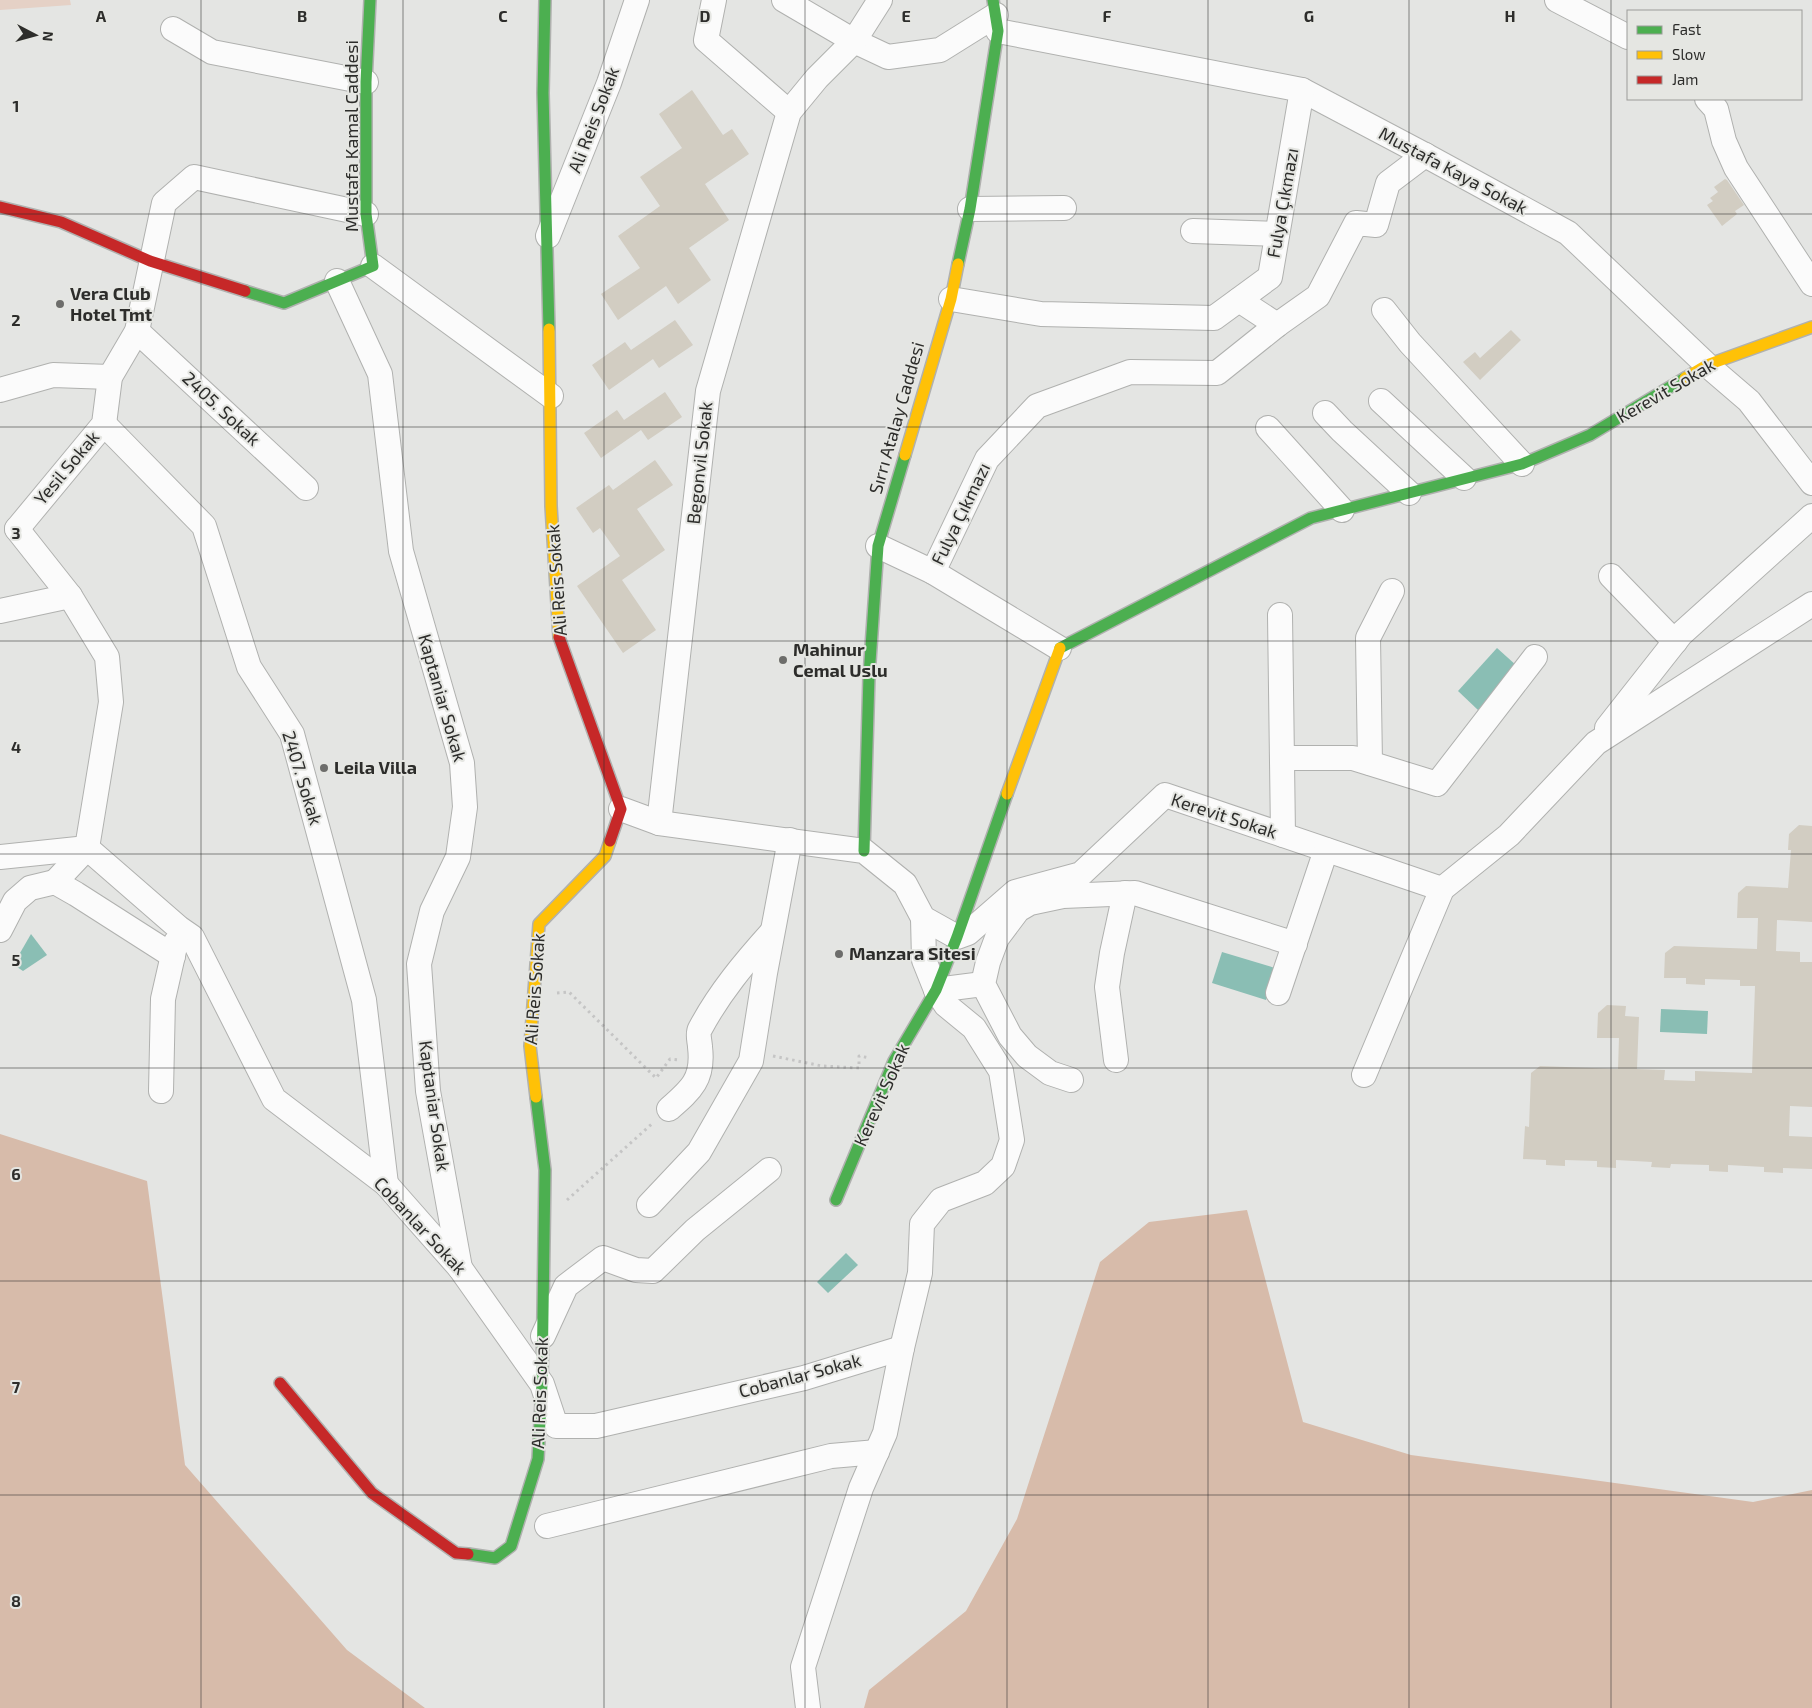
<svg xmlns="http://www.w3.org/2000/svg" width="1812" height="1708" font-family="'Exo 2',sans-serif">
  <rect width="100%" height="100%" fill="#e4e5e3"/>
  <!-- green -->
  <path fill="#e5d1c6" d="M0,0H70L71,5L0,10Z"/>
  <!-- forest -->
  <g fill="#d7bbaa">
    <path d="M0,1134L147,1181L185,1465L347,1650L425,1708H0Z"/>
    <path d="M1247,1210L1303,1422L1411,1455L1753,1502L1812,1490V1708H864L869,1690L966,1611L1017,1519L1100,1262L1149,1222Z"/>
  </g>
  <!-- water -->
  <g fill="#8abeb4">
    <path d="M1497,648L1517,666L1478,710L1458,691Z"/>
    <path d="M31,934L47,955L23,971L17,967L20,953Z"/>
    <path d="M1222,952L1275,968L1266,1000L1212,983Z"/>
    <path d="M1661,1009L1708,1011L1707,1034L1660,1032Z"/>
    <path d="M846,1253L858,1265L828,1293L817,1282Z"/>
  </g>
  <!-- building -->
  <g fill="#d2cdc2">
    <path d="M692,90L723,135L732,129L749,154L705,184L729,220L689,248L711,280L678,304L666,286L618,320L601,294L640,268L618,236L660,206L640,177L682,148L659,114Z"/>
    <path d="M1725,179L1727,180L1744,205L1735,211L1737,214L1722,226L1707,205L1713,201L1710,198L1718,192L1714,187Z"/>
    <path d="M675,320L693,345L659,368L653,359L609,390L592,365L625,342L631,350Z"/>
    <path d="M1511,330L1521,340L1480,380L1463,362L1475,352L1480,358Z"/>
    <path d="M665,392L682,417L648,440L641,430L601,458L584,433L617,410L624,420Z"/>
    <path d="M655,460L673,485L637,509L665,550L622,580L656,630L623,653L577,586L620,556L600,528L593,533L576,508L609,485L613,490Z"/>
    <path d="M1799,825L1812,826V922L1777,920L1776,951L1800,952V962H1812V1107L1790,1106L1789,1136L1812,1137V1169L1783,1168V1173L1764,1172V1167L1728,1165V1172L1709,1171V1165L1671,1164L1670,1168L1651,1167L1652,1162L1616,1160V1168L1597,1167V1161L1565,1160V1166L1546,1165V1160L1523,1159L1525,1126L1529,1127L1531,1073L1540,1066L1618,1069L1619,1038H1597L1598,1013L1607,1005L1626,1006L1625,1016L1639,1017L1637,1069L1665,1070L1664,1080L1695,1081V1071L1752,1073L1755,986H1740V980L1705,979V985L1686,984V978H1664L1665,953L1674,946L1757,949L1758,918H1737L1738,893L1746,886L1788,888L1791,850H1788L1789,834Z"/>
  </g>
  <g fill="none" stroke-linecap="round" stroke-linejoin="round">
    <defs>
      <g id="street">
        <path d="M714,0L706,40L789,112"/>
        <path d="M784,0L854,41L888,57L940,50L996,15"/>
        <path d="M1557,0L1628,37"/>
        <path d="M173,29L212,52L366,82"/>
        <path d="M998,31L1302,90L1425,155L1568,233L1707,365L1749,401L1812,483"/>
        <path d="M1707,99L1716,109L1724,141L1736,168L1812,284"/>
        <path d="M970,209L1064,208"/>
        <path d="M1193,231L1277,234"/>
        <path d="M548,236L609,83L637,0"/>
        <path d="M373,266L551,396"/>
        <path d="M337,281L380,374L401,551L462,763L465,807L458,857L432,911L419,964L428,1091L460,1268"/>
        <path d="M951,299L1041,314L1214,318L1270,277L1302,90"/>
        <path d="M1239,300L1277,325"/>
        <path d="M1384,310L1410,343L1522,464"/>
        <path d="M137,331L306,488"/>
        <path d="M0,390L53,375L110,377"/>
        <path d="M1381,401L1464,478"/>
        <path d="M1325,413L1342,431L1409,493"/>
        <path d="M104,424L204,526L249,667L292,734L364,1000L386,1184"/>
        <path d="M1268,428L1342,510"/>
        <path d="M17,529L104,424L110,377L137,331L164,203L194,177L366,214"/>
        <path d="M17,529L70,596L107,657L111,702L87,848L55,882"/>
        <path d="M878,546L933,572L987,459L1037,406L1130,372L1217,373L1277,325L1318,296L1356,223L1376,225L1388,183L1425,155"/>
        <path d="M933,572L1059,648"/>
        <path d="M1611,576L1675,642"/>
        <path d="M0,611L70,596"/>
        <path d="M1280,615L1283,835"/>
        <path d="M1607,728L1681,634L1812,516"/>
        <path d="M1282,758H1353L1437,784L1535,657"/>
        <path d="M1370,763L1368,638L1392,591"/>
        <path d="M621,809L659,823L864,851L905,884L923,918L957,937L968,933L1015,892L1081,874L1165,795L1442,889"/>
        <path d="M659,823L708,391L789,112L817,78L854,41L880,0"/>
        <path d="M0,857L87,848L179,928L192,937L274,1099L386,1184L460,1268L542,1384L556,1426H596L804,1378L902,1348"/>
        <path d="M0,930L15,901L30,888L55,882L76,894L173,956"/>
        <path d="M936,990L983,984"/>
        <path d="M1278,993L1326,850"/>
        <path d="M1116,1060L1107,987L1112,953L1125,893"/>
        <path d="M1364,1075L1442,889L1509,835L1596,743L1812,604"/>
        <path d="M1071,1080L1050,1073L1027,1056L1010,1036L983,984L988,962L997,938L1018,910L1030,903L1063,896L1135,893L1295,944"/>
        <path d="M161,1091L163,999L176,942"/>
        <path d="M669,1109C691,1090 704,1079 700,1047C700,1042 697,1034 700,1029C719,993 745,962 772,932"/>
        <path d="M649,1205L699,1152L751,1061L765,973L790,840"/>
        <path d="M543,1336L566,1286L603,1258L636,1270L653,1271L695,1230L769,1170"/>
        <path d="M547,1526L831,1456L877,1452"/>
        <path d="M808,1708L803,1667L861,1488L885,1433L902,1348L920,1273L922,1224L941,1200L985,1183L1003,1166L1012,1140L1001,1071L974,1028L946,1005L936,990L924,960L923,918"/>
      </g>
      <g id="fast">
        <path d="M545,0L543,93L549,329"/>
        <path d="M958,264L970,209L998,31L993,0"/>
        <path d="M245,291L284,303L373,266L366,214V82L370,0"/>
        <path d="M1060,648L1311,518L1522,464L1590,435L1685,378"/>
        <path d="M864,851L869,676L878,546L905,455"/>
        <path d="M836,1200L894,1061L936,990L957,937L1007,794"/>
        <path d="M468,1554L495,1558L511,1546L538,1459L542,1384L545,1170L536,1097"/>
      </g>
      <g id="slow">
        <path d="M549,329L551,506L559,637"/>
        <path d="M1685,378L1707,365L1812,327"/>
        <path d="M905,455L951,299L958,264"/>
        <path d="M1007,794L1060,648"/>
        <path d="M536,1097L530,1046L539,924L605,856L610,841"/>
      </g>
      <g id="jam">
        <path d="M0,207L61,222L150,261L245,291"/>
        <path d="M559,637L621,809L610,841"/>
        <path d="M280,1383L372,1493L456,1553L468,1554"/>
      </g>
    </defs>
    <!-- street casing -->
    <use href="#street" stroke="#b0b1af" stroke-width="26"/>
    <!-- fast casing -->
    <use href="#fast" stroke="#b0b1af" stroke-width="14"/>
    <!-- slow casing -->
    <use href="#slow" stroke="#b0b1af" stroke-width="14"/>
    <!-- jam casing -->
    <use href="#jam" stroke="#b0b1af" stroke-width="14"/>
    <!-- path -->
    <g stroke="#c5c5c5" stroke-width="3" stroke-dasharray="2.5 4" stroke-linecap="butt">
      <path d="M557,993L569,992L656,1078L670,1059L680,1060"/>
      <path d="M773,1056L822,1066L859,1068V1056L870,1058"/>
      <path d="M567,1200L654,1122"/>
    </g>
    <!-- street -->
    <use href="#street" stroke="#fbfbfb" stroke-width="24"/>
    <!-- fast -->
    <use href="#fast" stroke="#4caf50" stroke-width="11"/>
    <!-- slow -->
    <use href="#slow" stroke="#ffc107" stroke-width="11"/>
    <!-- jam -->
    <use href="#jam" stroke="#c62828" stroke-width="11"/>
  </g>
  <!-- grid -->
  <path fill="none" stroke="#2d2d2b" stroke-width="1" stroke-opacity="0.55" d="M201,0V1708M403,0V1708M604,0V1708M805,0V1708M1007,0V1708M1208,0V1708M1409,0V1708M1611,0V1708M0,214H1812M0,427H1812M0,641H1812M0,854H1812M0,1068H1812M0,1281H1812M0,1495H1812"/>
  <!-- markers -->
  <g fill="#6d6d6b" stroke="#e5e6e2" stroke-width="2">
    <circle cx="60" cy="304" r="5"/>
    <circle cx="783" cy="660" r="5"/>
    <circle cx="324" cy="768" r="5"/>
    <circle cx="839" cy="954" r="5"/>
  </g>
  <g text-anchor="middle" stroke-width="4" stroke-linejoin="round" paint-order="stroke">
    <!-- street labels -->
    <g font-size="18" fill="#2d2d2b" stroke="#e5e6e2">
      <text transform="translate(594 120) rotate(-69)" y="6">Ali Reis Sokak</text>
      <text transform="translate(352 136) rotate(-90)" y="6">Mustafa Kamal Caddesi</text>
      <text transform="translate(1453 171) rotate(28)" y="6">Mustafa Kaya Sokak</text>
      <text transform="translate(1283 203) rotate(-80)" y="6">Fulya Çıkmazı</text>
      <text transform="translate(1666 391) rotate(-30)" y="6">Kerevit Sokak</text>
      <text transform="translate(221 409) rotate(43)" y="6">2405. Sokak</text>
      <text transform="translate(897 418) rotate(-74)" y="6">Sırrı Atalay Caddesi</text>
      <text transform="translate(700 463) rotate(-84)" y="6">Begonvil Sokak</text>
      <text transform="translate(67 468) rotate(-50)" y="6">Yesil Sokak</text>
      <text transform="translate(961 514) rotate(-64)" y="6">Fulya Çıkmazı</text>
      <text transform="translate(557 580) rotate(-94)" y="6">Ali Reis Sokak</text>
      <text transform="translate(442 698) rotate(74)" y="6">Kaptaniar Sokak</text>
      <text transform="translate(302 778) rotate(73)" y="6">2407. Sokak</text>
      <text transform="translate(1224 816) rotate(18)" y="6">Kerevit Sokak</text>
      <text transform="translate(535 989) rotate(-86)" y="6">Ali Reis Sokak</text>
      <text transform="translate(882 1095) rotate(-66)" y="6">Kerevit Sokak</text>
      <text transform="translate(434 1106) rotate(82)" y="6">Kaptaniar Sokak</text>
      <text transform="translate(420 1226) rotate(47)" y="6">Cobanlar Sokak</text>
      <text transform="translate(800 1376) rotate(-15)" y="6">Cobanlar Sokak</text>
      <text transform="translate(540 1393) rotate(-88)" y="6">Ali Reis Sokak</text>
    </g>
    <!-- poi labels -->
    <g font-size="18" font-weight="bold" fill="#2d2d2b" stroke="#e5e6e2" text-anchor="start">
      <text x="70" y="300">Vera Club<tspan x="70" dy="21">Hotel Tmt</tspan></text>
      <text x="793" y="656">Mahinur<tspan x="793" dy="21">Cemal Uslu</tspan></text>
      <text x="334" y="774">Leila Villa</text>
      <text x="849" y="960">Manzara Sitesi</text>
    </g>
  </g>
  <g font-size="16" text-anchor="middle" font-weight="bold" fill="#2d2d2b" stroke="#e5e6e2" stroke-width="4" stroke-linejoin="round" paint-order="stroke">
    <text x="101" y="22">A</text>
    <text x="302" y="22">B</text>
    <text x="503" y="22">C</text>
    <text x="705" y="22">D</text>
    <text x="906" y="22">E</text>
    <text x="1107" y="22">F</text>
    <text x="1309" y="22">G</text>
    <text x="1510" y="22">H</text>
    <text x="16" y="112">1</text>
    <text x="16" y="326">2</text>
    <text x="16" y="539">3</text>
    <text x="16" y="753">4</text>
    <text x="16" y="966">5</text>
    <text x="16" y="1180">6</text>
    <text x="16" y="1393">7</text>
    <text x="16" y="1607">8</text>
  </g>
  <!-- legend -->
  <rect x="1627" y="10" width="175" height="90" fill="#e5e6e2" stroke="#9b9c99"/>
  <rect x="1637" y="26" width="25" height="8" fill="#4caf50" stroke="#9b9c99"/>
  <text x="1672" y="35" font-size="15" fill="#2d2d2b">Fast</text>
  <rect x="1637" y="51" width="25" height="8" fill="#ffc107" stroke="#9b9c99"/>
  <text x="1672" y="60" font-size="15" fill="#2d2d2b">Slow</text>
  <rect x="1637" y="76" width="25" height="8" fill="#c62828" stroke="#9b9c99"/>
  <text x="1672" y="85" font-size="15" fill="#2d2d2b">Jam</text>
  <!-- north arrow -->
  <g transform="translate(35 35) rotate(96)" stroke="#e5e6e2" stroke-width="4" paint-order="stroke">
  <path d="M0-4L9 19L0 12L-9 19Z" fill="#2d2d2b"/>
  <text y="-8" font-size="14" font-weight="bold" text-anchor="middle" fill="#2d2d2b">N</text>
  </g>
</svg>
